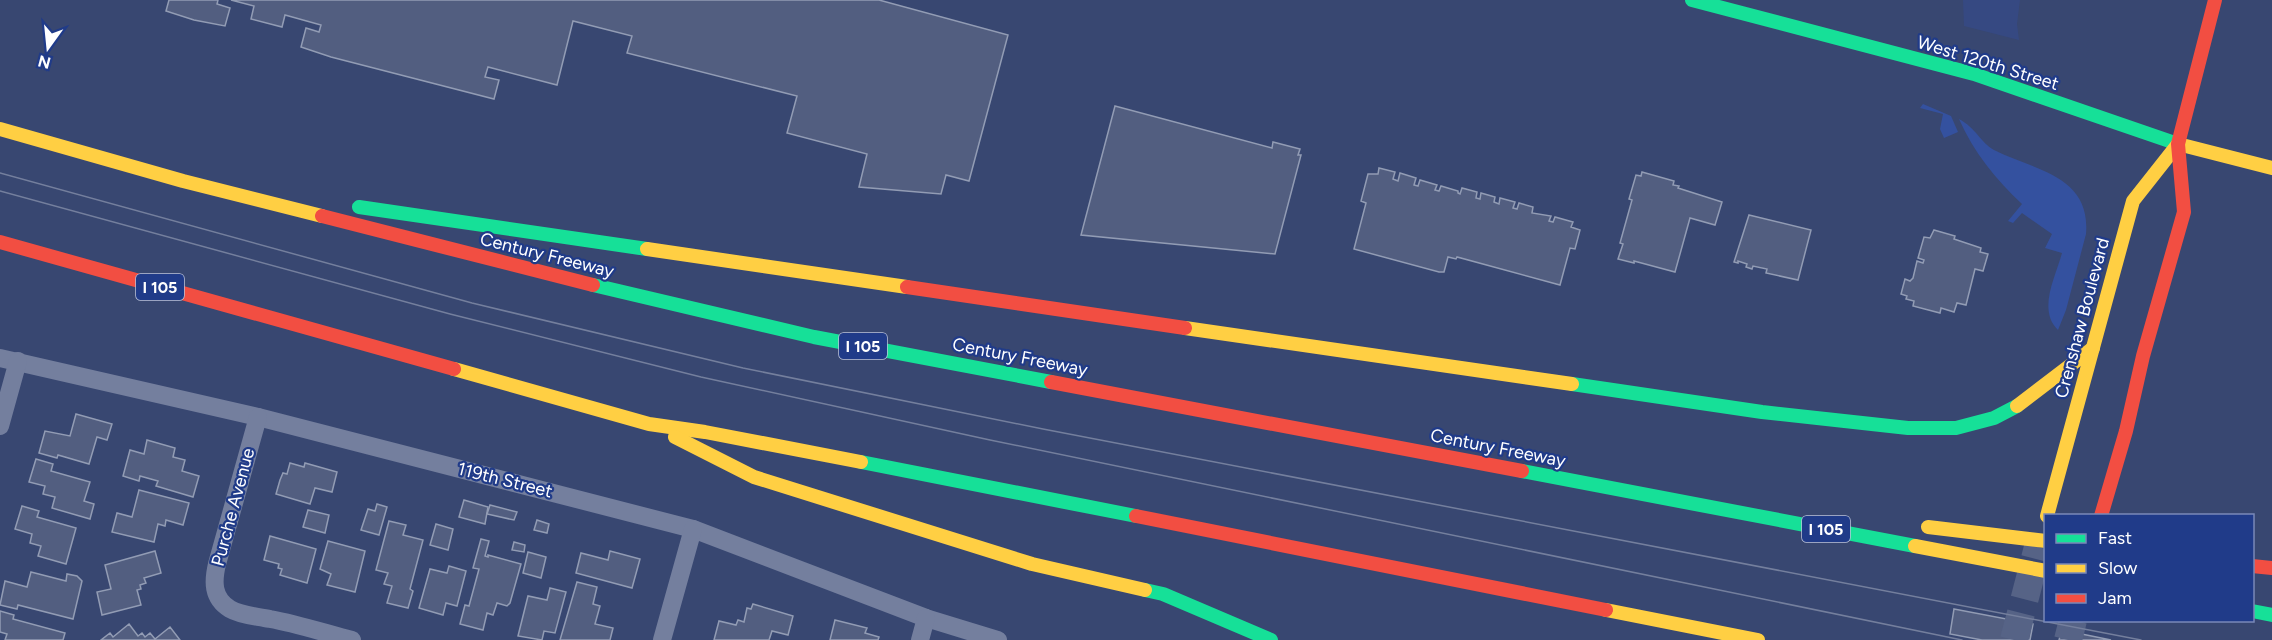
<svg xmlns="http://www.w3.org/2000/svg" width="2272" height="640" font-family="Figtree,sans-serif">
  <rect width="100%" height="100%" fill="#384771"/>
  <!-- green -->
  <g fill="#34519f">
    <path d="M1923,104L1951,116L1958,132L1944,138L1940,129L1943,114L1920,108Z"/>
    <path d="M1959,119C1976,128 1981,143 1994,150C2033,170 2091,175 2086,234L2066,310L2058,330C2037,310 2056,276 2062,253L2045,248L2052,234L2022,213L2013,223L2008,221L2022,204C1996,180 1973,151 1959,119Z"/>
  </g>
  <!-- water -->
  <path fill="#364982" d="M1963,0H2020L2017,24L2019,40L1964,26Z"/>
  <!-- building -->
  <g fill="#525e80" stroke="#929cb4" stroke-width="1.5">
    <path d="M169,0H218L217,4L230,8L225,26L194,20L166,11Z"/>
    <path d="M231,0H879L1008,35L969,181L946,175L941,194L859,187L867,154L787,133L797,96L627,53L632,36L573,21L557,85L488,67L485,77L499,80L494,99L331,57L301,47L306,28L319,32L321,25L285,15L282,27L251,19L254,6Z"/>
    <path d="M1115,106L1272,148L1273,142L1300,149L1298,155H1301L1275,254L1081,235Z"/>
    <path d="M1379,168L1395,172L1393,179L1398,181L1400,173L1416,178L1414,185L1418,186L1420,180L1437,185L1435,190L1439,191L1441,186L1458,191V193L1460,194L1462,188L1477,192L1476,198L1480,199L1481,193L1495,197L1494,202L1499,204L1500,198L1515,202L1513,208L1517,209L1519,203L1533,207L1532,213L1551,216L1549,221L1553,222L1555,217L1573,222L1571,227L1580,230L1575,249L1570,248L1560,285L1457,257L1456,259L1448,257L1444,272H1439L1354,249L1366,203L1361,201L1368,174H1378Z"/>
    <path d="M1642,172L1674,181L1673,185L1679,186L1678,188L1722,202L1715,225L1690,218L1675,272L1634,261V263L1618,259L1623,244L1620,243L1632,200L1629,199L1636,175L1641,176Z"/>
    <path d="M1749,215L1811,230L1798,280L1766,273L1767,269L1753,266L1752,269L1746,267L1747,264L1738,261V263L1734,262Z"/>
    <path d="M1934,230L1955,236L1954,239L1981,248L1980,252L1988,254L1983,271L1975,269L1966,305L1957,303L1954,312L1941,308L1940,313L1913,306L1914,301L1906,299L1907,296L1901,294L1905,279L1910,281L1913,278L1917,261L1923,263L1924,260L1918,258L1924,237L1930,238Z"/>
    <path d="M76,414L112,424L107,440L97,437L89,464L58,455L57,458L39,453L45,431L70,436Z"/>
    <path d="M147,440L175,448L173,457L185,460L182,471L199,476L193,497L156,486L158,481L140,476L139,481L123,476L130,450L144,454Z"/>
    <path d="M36,459L53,464L51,471L90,482L84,501L94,504L90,519L52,508L55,497L43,494L45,486L29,482Z"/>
    <path d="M290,463L304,467L305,463L337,472L332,492L315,488L310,504L276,494L280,480L283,473L287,474Z"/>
    <path d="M139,490L189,503L183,525L166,520L165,526L158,524L154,542L112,532L117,513L132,517Z"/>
    <path d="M464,500L488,507L485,524L459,517Z"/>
    <path d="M377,504L387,507L379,535L361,530L368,509L375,511Z"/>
    <path d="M490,505L517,512L514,520L487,514Z"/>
    <path d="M22,506L39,511L37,517L76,528L66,564L38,556L41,546L30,543L32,534L15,529Z"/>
    <path d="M308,510L329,515L325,533L303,527Z"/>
    <path d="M537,520L549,524L547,533L534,530Z"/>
    <path d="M389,521L406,525L403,535L423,540L410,589L413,591L408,608L387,603L392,586L384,584L388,573L376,570Z"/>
    <path d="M436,524L453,529L448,550L430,545Z"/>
    <path d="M270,536L316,549L307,583L280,575L282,569L278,568L279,564L264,560Z"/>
    <path d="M481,539L489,541L485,556L488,557V555L521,564L510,603L507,606L497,603L493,615L487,613L483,630L460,624L465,605L469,606L479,569L473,568Z"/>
    <path d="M328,541L365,551L355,592L327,585L331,574L320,569Z"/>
    <path d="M514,542L525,545L524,552L512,550Z"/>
    <path d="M155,551L161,573L144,578L146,583L140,585L141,589L137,590L141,605L102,615L97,592L111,589L105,565Z"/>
    <path d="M610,551L640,559L632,588L576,573L581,553L608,560Z"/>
    <path d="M528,552L546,557L541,578L523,573Z"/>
    <path d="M449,566L466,571L457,606L446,603L443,615L419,608L430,569L447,573Z"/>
    <path d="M31,572L66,581L67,574L77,576L82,581L73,619L18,605L17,609L0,605L5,581L27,587Z"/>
    <path d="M577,582L597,587L593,604L600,606L595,624L613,628L610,640H560Z"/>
    <path d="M550,588L566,592L555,633L544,631L542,640L518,636L528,596L547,600Z"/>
    <path d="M753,604L793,616L788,635L772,631L769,640H714L719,621L736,625L738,620L744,622L747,608L751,609Z"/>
    <path d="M1954,609L2033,624L2030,640H1982L1950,634Z"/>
    <path d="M0,611L14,615L13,619L65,633L63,640H5L7,634L0,632Z"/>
    <path d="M835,620L867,628L865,633L879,637L878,640H830Z"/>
    <path d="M129,624L138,636L142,633L145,637L150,633L155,639L170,627L180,640H101L110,633L113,637Z"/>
    <path d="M2062,630L2111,640H2059Z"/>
  </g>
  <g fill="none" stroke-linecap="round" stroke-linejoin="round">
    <!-- primary-tunnel -->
    <g stroke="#566386" stroke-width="28" stroke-dasharray="28 14" stroke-linecap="butt">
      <path d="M2014,640L2038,547"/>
      <path d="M2068,640L2073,620"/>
    </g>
    <!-- street -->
    <g stroke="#747f9e" stroke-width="18">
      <path d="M0,358L258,417L693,529L926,618L998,640"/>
      <path d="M258,417L217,564C213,581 212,598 230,609C242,616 257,616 270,619C298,624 325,633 352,640"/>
      <path d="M0,426L18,361"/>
      <path d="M662,640L693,529"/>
      <path d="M920,640L926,618"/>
    </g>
    <!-- fast -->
    <g stroke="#16e098" stroke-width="14">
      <path d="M1692,0L1974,74L2178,144"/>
      <path d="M359,207L647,249"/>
      <path d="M593,285L814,337L1051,382"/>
      <path d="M1572,384L1762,412L1908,428H1956L1994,418L2017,406"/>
      <path d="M861,462L1136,516"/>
      <path d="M1522,471L1915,546"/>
      <path d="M1145,590L1163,594L1271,640"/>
      <path d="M2252,611L2272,615"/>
    </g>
    <!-- slow -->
    <g stroke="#ffcf43" stroke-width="14">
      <path d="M0,129L183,181L322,216"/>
      <path d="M2178,144L2272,168"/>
      <path d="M647,249L907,287"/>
      <path d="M1185,328L1572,384"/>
      <path d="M454,369L649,424L705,432L861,462"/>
      <path d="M2017,406L2093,348"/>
      <path d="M675,437L754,477L1032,564L1145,590"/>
      <path d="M2047,516L2133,201L2178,144"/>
      <path d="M1606,610L1758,640"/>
    </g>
    <!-- jam -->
    <g stroke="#f24e42" stroke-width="14">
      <path d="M322,216L593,285"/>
      <path d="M0,242L454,369"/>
      <path d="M907,287L1185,328"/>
      <path d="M1051,382L1522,471"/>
      <path d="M1136,516L1606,610"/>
      <path d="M2101,516L2126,431L2143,356L2184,212L2178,144L2215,0"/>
      <path d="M2252,566L2272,568"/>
    </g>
    <!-- tram -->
    <g stroke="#747f9d" stroke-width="1.5">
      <path d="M0,173L472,303L743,368L1043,429L2141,640"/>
      <path d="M0,191L450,314L701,377L990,440L1962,640"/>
    </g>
    <!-- slow-bridge -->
    <g stroke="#ffcf43" stroke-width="14">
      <path d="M1928,527L2046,541"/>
      <path d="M1915,546L2046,571"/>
    </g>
  </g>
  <g text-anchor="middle" stroke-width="4.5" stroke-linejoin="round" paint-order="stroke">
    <!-- shield labels -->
    <g fill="#203b89" stroke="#bcc4dc" stroke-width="1.5">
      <rect x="136" y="274" width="48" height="26" rx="4.5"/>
      <rect x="839" y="333" width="48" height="26" rx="4.5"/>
      <rect x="1802" y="516" width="48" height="26" rx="4.5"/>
    </g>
    <g font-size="16" font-weight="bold" fill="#fff">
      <text x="160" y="293">I 105</text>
      <text x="863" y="352">I 105</text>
      <text x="1826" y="535">I 105</text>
    </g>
    <!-- street labels -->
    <g font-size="18" fill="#fff" stroke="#203b89">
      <text transform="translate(1988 63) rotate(17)" y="6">West 120th Street</text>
      <text transform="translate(547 255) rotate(14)" y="6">Century Freeway</text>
      <text transform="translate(2082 318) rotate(-75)" y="6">Crenshaw Boulevard</text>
      <text transform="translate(1020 357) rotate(11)" y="6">Century Freeway</text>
      <text transform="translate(1498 448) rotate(11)" y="6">Century Freeway</text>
      <text transform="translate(505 480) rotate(14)" y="6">119th Street</text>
      <text transform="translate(233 507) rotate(-75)" y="6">Purche Avenue</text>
    </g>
  </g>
  <!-- legend -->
  <rect x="2044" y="514" width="210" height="108" fill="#203b89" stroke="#7989b8" stroke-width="1.5"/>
  <rect x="2056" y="534" width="30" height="9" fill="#16e098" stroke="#7989b8" stroke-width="1.5"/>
  <text x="2098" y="544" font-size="18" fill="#ffffff">Fast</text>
  <rect x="2056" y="564" width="30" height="9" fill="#ffcf43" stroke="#7989b8" stroke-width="1.5"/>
  <text x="2098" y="574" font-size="18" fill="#ffffff">Slow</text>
  <rect x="2056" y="594" width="30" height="9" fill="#f24e42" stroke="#7989b8" stroke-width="1.5"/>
  <text x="2098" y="604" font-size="18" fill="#ffffff">Jam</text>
  <!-- north arrow -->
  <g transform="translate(48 48) rotate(195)" stroke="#203b89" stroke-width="4.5" paint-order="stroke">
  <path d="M0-4.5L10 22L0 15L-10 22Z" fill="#ffffff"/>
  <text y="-9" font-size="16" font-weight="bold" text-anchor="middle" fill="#ffffff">N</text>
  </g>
</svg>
